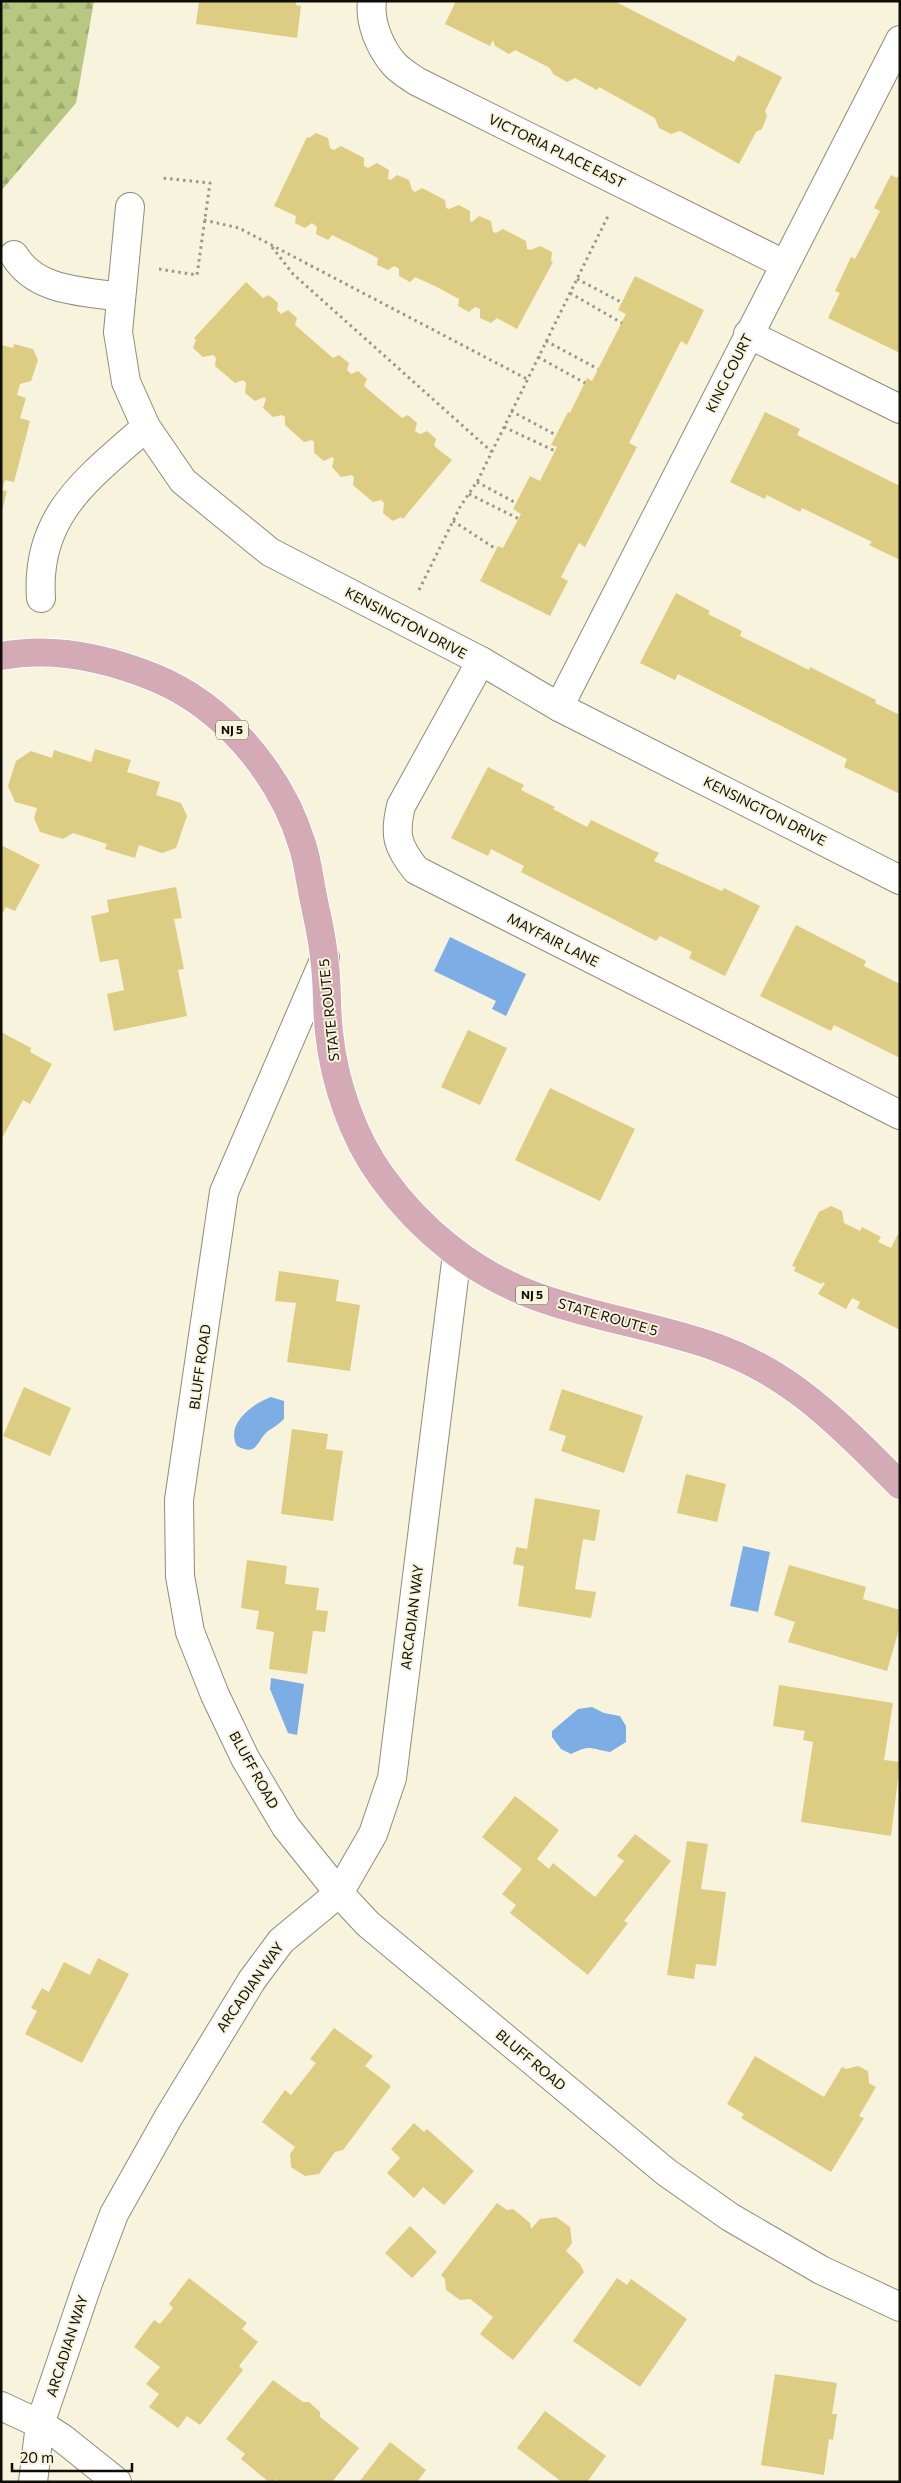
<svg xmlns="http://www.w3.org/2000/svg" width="901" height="2483" font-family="Commissioner,sans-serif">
  <defs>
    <pattern id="forest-firs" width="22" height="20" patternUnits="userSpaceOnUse" patternTransform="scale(1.25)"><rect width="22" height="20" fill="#b8c781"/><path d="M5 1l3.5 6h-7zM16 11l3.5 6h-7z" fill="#9daa6e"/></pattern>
  </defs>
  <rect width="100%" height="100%" fill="#f8f3dc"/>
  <!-- forest -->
  <path fill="url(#forest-firs)" d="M1,1H94L76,103L1,191Z"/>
  <!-- water -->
  <g fill="#7cade4">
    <path d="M450,937L526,974L506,1016L492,1009L496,1001L434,971Z"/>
    <path d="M271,1397L284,1401V1419C279,1424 274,1427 268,1431C256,1441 258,1457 237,1446C225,1424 252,1404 271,1397Z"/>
    <path d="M743,1546L770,1552L758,1612L730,1606Z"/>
    <path d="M271,1678L304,1684L297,1735L288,1733L270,1689Z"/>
    <path d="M592,1707L604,1713L620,1716L626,1726V1742L610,1752C589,1749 592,1744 571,1754L561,1749L552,1737V1731L578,1709Z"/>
  </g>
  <!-- building -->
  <g fill="#dccd82">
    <path d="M199,1H296V5L301,6L297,38L196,24Z"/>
    <path d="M456,1H614L734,62L738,55L782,77L765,111L767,116L762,129L756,132L739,164L680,131L671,134L659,128L655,118L599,87L597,90L575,78L567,82L553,74L550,68L515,50L509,54L495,46L493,40L490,46L445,24Z"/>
    <path d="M316,133L328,138L330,148L334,150L341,146L364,158V166L368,168L377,163L389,170L388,179L391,180L397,175L409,180L412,190L415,192L422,188L445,200L446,208L449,209L459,205L470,211V221L472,222L479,216L491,221L493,232L496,233L503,229L526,241L527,249L531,250L540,246L552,252L551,261L553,262L517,329L497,318L491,323L480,318V309L475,307L469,312L458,306L459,299L437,287L415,277L410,282L399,276V269L396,267L394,266L388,270L377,265L378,258L332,235L328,240L316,234L317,227L312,223L305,228L295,223L296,216L274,206L307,137L309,138Z"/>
    <path d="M900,172V353L828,318L840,293L835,291L851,257L855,259L880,211L874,208L891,175L897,178Z"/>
    <path d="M635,276L704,310L687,345L681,341L629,443L637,447L585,547L579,543L561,577L568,581L550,616L480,581L498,546L503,548L521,514L513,509L530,476L540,481L557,447L551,445L568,412L570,413L587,378L592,381L626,314L618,310Z"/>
    <path d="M246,282L263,298L269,295L278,303L277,310L281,314L288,310L297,318L295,325L333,358L339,355L349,363L347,370L351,374L358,371L367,379L364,386L402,418L408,415L417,423L415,431L420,434L427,431L436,439L434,446L452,460L403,519L401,517L393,521L383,513L384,503L381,500L373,502L353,485L354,477L352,475L341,477L332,467L334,459L332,457L324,461L314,453V442L312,440L304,442L285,425V417L282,415L273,417L263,408L266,399L264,397L255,401L245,393L246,383L243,380L235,383L215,366L216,358L213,355L203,357L193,348L196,340L194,338Z"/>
    <path d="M14,344L33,349L38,360L31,381L20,384L17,395L26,398L20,418L30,421L14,482L5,480L2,490L7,491L2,511L1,345L13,348Z"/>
    <path d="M765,412L800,429L797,435L900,486V560L869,545L872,542L802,508L800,512L767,495L765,499L730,482Z"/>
    <path d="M676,593L710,611L708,614L742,631L740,636L809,670L810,667L876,700L875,703L900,715V794L844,767L847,759L678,674L675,680L640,663Z"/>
    <path d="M95,749L131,760L127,772L160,782L156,795L181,803L187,816L176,848L162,853L139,845L135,858L105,849L107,844L73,833L63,839L40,832L34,818L37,808L15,802L8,786L16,761L31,751L52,758L54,750L91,762Z"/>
    <path d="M488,767L524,785L521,790L555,807L553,809L587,827L591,820L659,853L654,861L722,891L724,888L760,906L725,976L689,958L692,952L660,936L656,941L521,872L524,866L491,849L488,856L451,838Z"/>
    <path d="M1,845L40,865L15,911L6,907L1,916Z"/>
    <path d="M176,887L182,918L174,919L184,969L178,970L187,1016L114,1031L107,994L124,990L118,959L100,962L91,916L109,912L107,900Z"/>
    <path d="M796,925L866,961L864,966L900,984V1058L834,1025L831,1031L760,996Z"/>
    <path d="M468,1030L507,1048L480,1105L441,1087Z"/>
    <path d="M1,1032L31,1048L30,1052L52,1064L30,1104L23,1100L1,1140Z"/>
    <path d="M550,1088L635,1129L600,1201L515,1160Z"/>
    <path d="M831,1206L842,1211L844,1223L860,1231L862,1227L881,1237L878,1242L891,1248L898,1234L900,1235V1330L857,1308L860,1302L852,1298L846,1309L818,1294L825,1283L823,1282L821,1284L794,1271L796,1267L792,1266L819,1212Z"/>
    <path d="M279,1271L339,1280L336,1301L360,1305L350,1371L287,1362L296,1303L275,1301Z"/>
    <path d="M24,1387L71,1408L50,1456L3,1436Z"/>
    <path d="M562,1389L643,1416L624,1473L561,1451L566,1436L549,1430Z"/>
    <path d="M292,1429L328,1434L326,1449L343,1451L333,1521L281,1514Z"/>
    <path d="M686,1474L726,1484L717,1522L677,1513Z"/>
    <path d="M535,1498L600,1510L595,1541L583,1539L575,1589L596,1592L591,1618L518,1606L524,1566L513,1564L516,1547L527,1549Z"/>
    <path d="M247,1560L287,1566L285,1584L319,1588L316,1610L328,1611L325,1632L313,1631L307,1674L269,1669L274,1632L256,1629L259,1611L241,1608Z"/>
    <path d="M789,1565L866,1587L863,1599L900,1610V1626L887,1671L788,1642L795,1622L774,1615Z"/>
    <path d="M779,1685L893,1703L884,1760L900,1762L891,1836L801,1822L813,1742L803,1740L805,1731L773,1726Z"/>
    <path d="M515,1796L559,1830L537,1859L549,1869L553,1863L595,1897L624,1861L617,1856L635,1834L671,1861L624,1921L628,1923L588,1975L510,1913L516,1905L502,1894L522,1869L482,1837Z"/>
    <path d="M687,1841L708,1844L701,1889L726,1892L716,1966L696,1964L694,1979L667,1975Z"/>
    <path d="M98,1958L129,1974L82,2063L25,2034L37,2011L31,2008L42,1988L49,1992L64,1962L90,1975Z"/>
    <path d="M334,2028L373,2056L365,2066L391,2086L343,2150L335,2152L319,2174L305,2176L291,2167L290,2154L295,2147L262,2122L285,2090L291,2095L316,2063L310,2059Z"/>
    <path d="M755,2056L824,2097L842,2067L846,2069L858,2066L868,2071L869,2083L876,2087L859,2116L864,2118L831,2172L741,2118L744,2114L727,2104Z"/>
    <path d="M414,2123L424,2132L427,2129L474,2171L444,2205L423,2187L414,2198L387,2173L400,2158L391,2149Z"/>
    <path d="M497,2203L507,2210L513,2209L530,2223L531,2229L540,2219L556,2217L570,2227L572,2243L566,2251L580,2264L584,2272L513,2360L480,2334L493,2317L470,2299L460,2300L446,2290L445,2279L441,2275Z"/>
    <path d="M410,2226L437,2252L412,2278L385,2253Z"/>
    <path d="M189,2278L247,2323L242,2329L258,2342L239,2366L243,2370L200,2425L187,2416L178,2428L149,2407L159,2394L146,2384L160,2367L134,2347L154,2320L160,2324L173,2308L169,2304Z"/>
    <path d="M617,2278L627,2285L631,2279L687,2319L640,2387L573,2341Z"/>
    <path d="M775,2374L837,2383L832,2414H837L833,2440L829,2439L824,2475L761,2465Z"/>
    <path d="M273,2380L303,2402H309L320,2412V2417L359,2448L332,2482H279L276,2479L274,2482H269L241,2459L245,2454L226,2439Z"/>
    <path d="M545,2411L606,2456L587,2482H562L517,2448Z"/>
    <path d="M390,2442L426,2470L417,2482H359Z"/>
  </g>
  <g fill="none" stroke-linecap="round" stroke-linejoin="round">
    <defs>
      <g id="street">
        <path d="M372,1C369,22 380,48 394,64C400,71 409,76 416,81L784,264"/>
        <path d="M130,207L118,332L126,382L146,427L183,481L270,552L481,661L559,707L900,880"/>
        <path d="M14,255C36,292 83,291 121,297"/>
        <path d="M748,334L900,409"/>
        <path d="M41,598C35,514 90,477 146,427"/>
        <path d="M481,661L401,806C394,835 397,846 416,870L900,1115"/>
        <path d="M559,707L900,40"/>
        <path d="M325,958L224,1192L179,1500L180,1576L190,1632L215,1695L245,1758L286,1827L339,1893L368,1924L666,2172L730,2217L821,2270L900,2307"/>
        <path d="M1,2406L40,2424L62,2438L117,2482"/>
        <path d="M33,2482L40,2424L88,2283L114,2214L168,2118L252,1980L281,1941L339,1893L373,1834L392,1778L457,1254"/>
      </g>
      <path id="primary" d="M1,656C53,646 106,658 153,677C223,705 280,773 302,844C307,859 309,875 312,891C316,913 322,935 324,957C328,982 326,1007 329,1032C334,1081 352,1136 382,1177C420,1230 473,1273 535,1296C594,1318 658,1326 718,1348C794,1375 844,1429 900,1485"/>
    </defs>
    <!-- street casing -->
    <use href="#street" stroke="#908c77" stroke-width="30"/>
    <!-- primary casing -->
    <use href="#primary" stroke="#fff" stroke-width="30"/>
    <!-- path -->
    <g stroke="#9a9786" stroke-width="3" stroke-dasharray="2.5 4" stroke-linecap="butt">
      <path d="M204,220L239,228L527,379"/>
      <path d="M272,247L293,274L492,452"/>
      <path d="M159,269L197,275L210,183L162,178"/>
      <path d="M577,279L621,302"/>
      <path d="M570,293L622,323"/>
      <path d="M546,341L598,369"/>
      <path d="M538,357L585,383"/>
      <path d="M511,411L556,435"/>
      <path d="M504,427L555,451"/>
      <path d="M477,482L516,503"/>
      <path d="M469,494L519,519"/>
      <path d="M453,521L496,549"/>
      <path d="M419,590L460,507L478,480L609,214"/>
    </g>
    <!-- street -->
    <use href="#street" stroke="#fff" stroke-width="28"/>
    <!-- primary -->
    <use href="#primary" stroke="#d4aab6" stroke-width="28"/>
  </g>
  <g text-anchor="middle" stroke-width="4" stroke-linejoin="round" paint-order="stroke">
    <!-- shield labels -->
    <g fill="#f8f3dc" stroke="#545246" stroke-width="1">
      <rect x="216" y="720.5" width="32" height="19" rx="4"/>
      <rect x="516" y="1285.5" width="32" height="19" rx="4"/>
    </g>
    <g font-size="12" font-weight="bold" fill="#0e0d06">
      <text x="232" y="734">NJ 5</text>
      <text x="532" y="1299">NJ 5</text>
    </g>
    <!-- street labels -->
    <g font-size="14" fill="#0e0d06" stroke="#f8f3dc">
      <text transform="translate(557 151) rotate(26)" y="5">VICTORIA PLACE EAST</text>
      <text transform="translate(729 373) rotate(-63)" y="5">KING COURT</text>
      <text transform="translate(406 623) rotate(28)" y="5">KENSINGTON DRIVE</text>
      <text transform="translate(765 811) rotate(27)" y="5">KENSINGTON DRIVE</text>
      <text transform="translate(553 940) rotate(27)" y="5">MAYFAIR LANE</text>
      <text transform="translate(329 1010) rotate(-96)" y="5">STATE ROUTE 5</text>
      <text transform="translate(608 1317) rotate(16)" y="5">STATE ROUTE 5</text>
      <text transform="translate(200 1367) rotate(-82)" y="5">BLUFF ROAD</text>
      <text transform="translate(412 1617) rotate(-83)" y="5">ARCADIAN WAY</text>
      <text transform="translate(254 1770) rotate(61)" y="5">BLUFF ROAD</text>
      <text transform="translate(250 1987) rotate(-55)" y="5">ARCADIAN WAY</text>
      <text transform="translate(531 2060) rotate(40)" y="5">BLUFF ROAD</text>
      <text transform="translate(67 2346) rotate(-72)" y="5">ARCADIAN WAY</text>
    </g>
  </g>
  <!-- border -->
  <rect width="901" height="2483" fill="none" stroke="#0e0d06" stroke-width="5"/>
  <!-- scale -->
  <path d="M12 2463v8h120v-8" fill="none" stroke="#0e0d06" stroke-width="2.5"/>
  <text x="20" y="2463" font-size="15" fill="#0e0d06" stroke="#f8f3dc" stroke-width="4" paint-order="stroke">20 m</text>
</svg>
